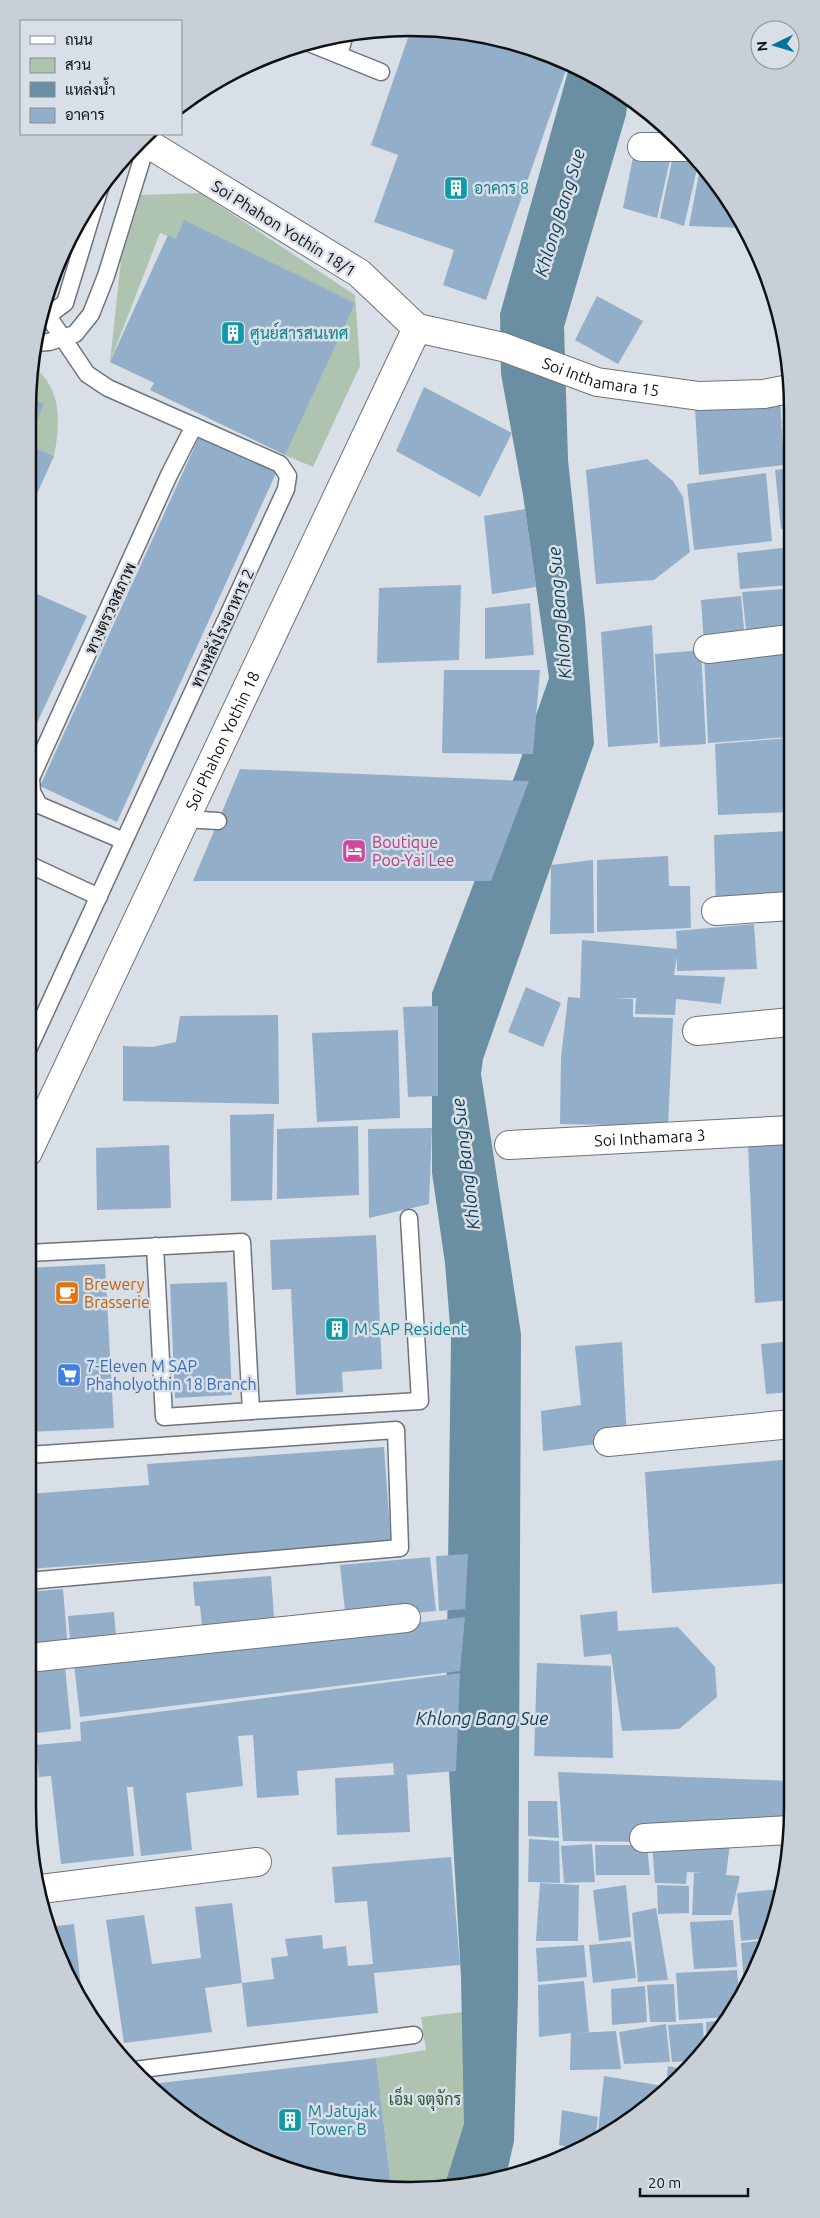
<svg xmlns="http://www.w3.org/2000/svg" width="820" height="2218" font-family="Ubuntu,Sarabun,sans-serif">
  <rect width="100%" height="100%" fill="#d8dfe7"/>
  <!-- green -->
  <g fill="#aec4b0">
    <path d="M200,193L355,295L360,366L313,467L285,455L346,307L160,233L110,362L121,260L141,195Z"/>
    <path d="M33,367C63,388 60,425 54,456L28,444V410Z"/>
    <path d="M471,2011L465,2140L452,2184L391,2186L376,2058L426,2050L421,2017Z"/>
  </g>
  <!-- water -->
  <path fill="#6b8fa2" d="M569,68L622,92L628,97L626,115L564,327L568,460L585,620L594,744L483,1059L481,1074L521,1334L518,1996L514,2141L506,2177L485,2183L445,2184L464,2124L461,1977L446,1720L451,1338L445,1263L432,1173V993L518,767L549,678L523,495L501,374L500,314Z"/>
  <!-- building -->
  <g fill="#93aec9">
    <path d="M435,28L509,41L567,67L486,300L443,285L454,250L374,222L398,155L371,145L411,29Z"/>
    <path d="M636,142L672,151L657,218L623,208Z"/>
    <path d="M674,151L694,155L699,160L684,226L660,218Z"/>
    <path d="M701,163L744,228L689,226Z"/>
    <path d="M184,220L355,303L285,455L150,390L154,383L110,362L168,235L176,239Z"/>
    <path d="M597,296L643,321L618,364L575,340Z"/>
    <path d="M424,387L512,433L480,497L396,451Z"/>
    <path d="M29,397L44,404L28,441V410Z"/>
    <path d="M780,399L784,465L699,475L695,408Z"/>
    <path d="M200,435L277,471L117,822L40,786Z"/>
    <path d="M28,444L54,456L28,514Z"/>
    <path d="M647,459L673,481L683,497L690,552L654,580L596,584L586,470Z"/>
    <path d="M789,468L790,528L781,529L775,470Z"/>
    <path d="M766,473L772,541L694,550L687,484Z"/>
    <path d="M525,509L536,587L492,594L484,516Z"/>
    <path d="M790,547V585L740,589L737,553Z"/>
    <path d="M461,585L459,660L377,663L379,588Z"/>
    <path d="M784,589L786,634L747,639L742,592Z"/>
    <path d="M28,590L87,616L28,742Z"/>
    <path d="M741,596L745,640L704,645L701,600Z"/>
    <path d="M530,603L534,655L485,659V608Z"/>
    <path d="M652,625L658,743L608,747L601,632Z"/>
    <path d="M784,646L789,690L790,737L708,743L704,651Z"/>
    <path d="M701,650L706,744L660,747L655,654Z"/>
    <path d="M444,670H540L533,754L442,753Z"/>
    <path d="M790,738V812L718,815L715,744Z"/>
    <path d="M240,769L529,781L491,881H193Z"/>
    <path d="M790,831V906L716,911L714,835Z"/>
    <path d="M668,856L669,886H690L691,928L597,932V860Z"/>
    <path d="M593,860L594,933L550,934L551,865Z"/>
    <path d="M754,924L757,969L677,971V957L674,975L725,977L721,1004L676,999L675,1015L635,1014L636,998H613L633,999V1017L673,1018L668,1126L560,1124L561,1058L568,997L580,998L582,940L677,949L676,931Z"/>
    <path d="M526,987L561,1003L543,1047L508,1032Z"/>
    <path d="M438,1006V1096L408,1097L403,1007Z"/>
    <path d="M278,1015L279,1104L123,1101V1046L152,1047L176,1042L180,1016Z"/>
    <path d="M398,1030L400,1118L317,1122L312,1033Z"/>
    <path d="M274,1114L272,1200L231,1201L230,1115Z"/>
    <path d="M358,1126L359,1195L277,1199V1129Z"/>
    <path d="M432,1128L429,1204L369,1218L368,1129Z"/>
    <path d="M791,1143V1300L755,1303L748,1145Z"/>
    <path d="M169,1145L171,1208L97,1210L96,1148Z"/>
    <path d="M376,1235L382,1369L342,1372L343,1392L296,1395L291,1289L272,1290L270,1240Z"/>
    <path d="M105,1264L114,1428L28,1432V1268Z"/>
    <path d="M227,1282L232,1395L175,1398L170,1284Z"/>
    <path d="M791,1341L792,1392L766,1394L761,1344Z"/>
    <path d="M622,1342L627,1440L543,1451L541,1411L581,1405L575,1346Z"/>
    <path d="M384,1447L391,1543L28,1569V1494L149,1485L147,1464Z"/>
    <path d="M792,1459L791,1583L652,1593L645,1472Z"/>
    <path d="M468,1554L465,1609L439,1611L436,1556Z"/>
    <path d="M430,1557L436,1611L346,1620L340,1565Z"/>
    <path d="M271,1576L275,1628L203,1635L200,1606H195L193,1582Z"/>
    <path d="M63,1589L68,1650L28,1655V1592Z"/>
    <path d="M617,1611L618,1631L678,1627L715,1667L717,1697L679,1729L622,1731L611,1654L584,1657L580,1615Z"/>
    <path d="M114,1612L117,1646L71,1650L68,1616Z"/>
    <path d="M465,1617L460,1671L80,1717L74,1664Z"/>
    <path d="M537,1663L611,1666L613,1758L534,1756Z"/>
    <path d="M65,1666L71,1729L28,1734V1671Z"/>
    <path d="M460,1673L456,1771L407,1775L410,1832L337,1835L335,1778L394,1775L393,1763L297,1771L299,1795L257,1798L253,1735L238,1736L243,1786L186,1793L192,1850L141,1856L133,1787H127L134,1856L61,1864L51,1776L39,1777L36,1745L81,1741L80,1722Z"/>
    <path d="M558,1772L792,1781V1808L788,1843H730L726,1875L740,1876L731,1915H692L694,1873H703L687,1872L686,1884L655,1883L652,1843L661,1842L563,1841Z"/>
    <path d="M528,1801H557L559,1838L528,1836Z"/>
    <path d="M529,1839L559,1841L560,1883L528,1882Z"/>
    <path d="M592,1844L595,1882L564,1883L561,1846Z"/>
    <path d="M595,1845H647L650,1875H596Z"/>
    <path d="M451,1857L460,1965L374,1973L378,2013L247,2027L242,1983L274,1979L271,1958L288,1956L285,1939L322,1935L323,1949L346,1946L348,1966L373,1964L367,1901L335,1903L332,1867Z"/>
    <path d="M540,1883L579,1885L578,1941H536Z"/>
    <path d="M626,1885L631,1937L599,1941L593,1890Z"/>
    <path d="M657,1885L689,1886V1913L658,1914Z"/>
    <path d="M782,1889L779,1907L768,1938L741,1941L737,1893Z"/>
    <path d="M232,1903L242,1983L205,1988L212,2032L124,2043L106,1920L144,1915L152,1964L201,1958L195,1907Z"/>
    <path d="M656,1908L668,1980L638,1982L632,1913Z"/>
    <path d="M733,1920L737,1967L694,1969L690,1922Z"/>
    <path d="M74,1924L83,2005L47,1927Z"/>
    <path d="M767,1940L753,1977L750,1983H744L741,1943Z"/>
    <path d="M631,1941L636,1978L593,1983L589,1945Z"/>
    <path d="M584,1945L587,1977L538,1982L536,1948Z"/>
    <path d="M737,1970L740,1999L728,2017L679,2020L676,1973Z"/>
    <path d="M584,1981L589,2032L576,2033L616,2031L621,2069L570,2070L571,2033L539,2037L538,1985Z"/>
    <path d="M674,1984L676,2022H650L647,1985Z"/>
    <path d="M645,1986L647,2022L612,2025L611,1989Z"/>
    <path d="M726,2020L714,2041L707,2047L706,2022Z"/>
    <path d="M703,2023L704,2049L691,2061L672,2062L668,2025Z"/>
    <path d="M666,2024L670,2062L624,2064L619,2032Z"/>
    <path d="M376,2058L391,2186L360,2187L287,2170L219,2139L152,2084Z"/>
    <path d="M668,2066L684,2069L666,2086Z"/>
    <path d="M604,2076L663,2086L622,2126L597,2140Z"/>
    <path d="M562,2110L598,2117L595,2141L578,2150L559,2145Z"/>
    <path d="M560,2148L575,2152L557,2161Z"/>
  </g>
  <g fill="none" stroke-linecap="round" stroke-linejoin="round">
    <defs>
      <g id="service">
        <path d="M309,43L381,72"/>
        <path d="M339,55L345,34"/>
        <path d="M39,322L65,303L100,188"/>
        <path d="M36,343L49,342L75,334L91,314L106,276L147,143"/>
        <path d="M184,819L218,821"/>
        <path d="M124,841L39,805L32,792L31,778L169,475L194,426"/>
        <path d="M28,864L99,897"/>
        <path d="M28,1050L286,489L288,476L280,464L108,388L87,374L48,316"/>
        <path d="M28,1253L242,1242L251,1411L164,1417L155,1246"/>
        <path d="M251,1411L420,1401L409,1218"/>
        <path d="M28,1455L396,1430L400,1548L28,1581"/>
        <path d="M134,2070L414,2035"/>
      </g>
      <g id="minor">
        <path d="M642,147H685"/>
        <path id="s1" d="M417,328L503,347L597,382L699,396L764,394L789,389"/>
        <path d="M708,649L790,639"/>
        <path d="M716,911L790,906"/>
        <path d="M697,1031L791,1022"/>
        <path id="s2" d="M509,1145L791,1130"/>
        <path d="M608,1442L792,1424"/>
        <path d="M28,1658L406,1618"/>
        <path d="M644,1838L790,1830"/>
        <path d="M41,1889L257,1862"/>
      </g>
      <g id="tertiary">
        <path id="s3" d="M28,1152L417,328L359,273L142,140"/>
      </g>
    </defs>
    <!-- service casing -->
    <use href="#service" stroke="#6e747b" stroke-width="19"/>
    <!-- minor casing -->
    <use href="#minor" stroke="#6e747b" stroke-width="30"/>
    <!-- tertiary casing -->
    <use href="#tertiary" stroke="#6e747b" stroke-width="30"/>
    <!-- service -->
    <use href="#service" stroke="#fff" stroke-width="16"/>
    <!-- minor -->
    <use href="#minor" stroke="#fff" stroke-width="28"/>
    <!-- tertiary -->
    <use href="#tertiary" stroke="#fff" stroke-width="28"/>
  </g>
  <!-- icons -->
  <defs>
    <symbol id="building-square" viewBox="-11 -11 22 22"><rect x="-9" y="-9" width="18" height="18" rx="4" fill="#0f9aa8" stroke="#d8dfe7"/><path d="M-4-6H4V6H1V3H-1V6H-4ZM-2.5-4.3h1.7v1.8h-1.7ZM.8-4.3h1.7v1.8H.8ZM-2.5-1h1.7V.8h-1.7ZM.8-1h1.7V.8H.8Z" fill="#fff"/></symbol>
    <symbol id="hotel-square" viewBox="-11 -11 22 22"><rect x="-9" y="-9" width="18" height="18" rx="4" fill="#d1479c" stroke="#d8dfe7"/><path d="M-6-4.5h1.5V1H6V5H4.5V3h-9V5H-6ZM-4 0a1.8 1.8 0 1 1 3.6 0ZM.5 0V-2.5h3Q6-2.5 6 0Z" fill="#fff"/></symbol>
    <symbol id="cafe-square" viewBox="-11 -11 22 22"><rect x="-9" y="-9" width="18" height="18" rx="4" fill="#e8710a" stroke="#d8dfe7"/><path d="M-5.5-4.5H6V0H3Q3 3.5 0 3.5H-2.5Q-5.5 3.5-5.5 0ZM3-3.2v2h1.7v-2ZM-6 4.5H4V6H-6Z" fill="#fff"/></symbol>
    <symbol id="supermarket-square" viewBox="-11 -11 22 22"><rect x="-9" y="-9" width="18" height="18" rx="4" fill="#3f7fe0" stroke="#d8dfe7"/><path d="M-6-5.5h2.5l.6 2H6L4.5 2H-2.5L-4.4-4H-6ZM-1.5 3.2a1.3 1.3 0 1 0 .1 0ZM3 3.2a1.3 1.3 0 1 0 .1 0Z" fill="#fff"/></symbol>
  </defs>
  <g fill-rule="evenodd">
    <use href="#building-square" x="442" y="174" width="28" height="28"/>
    <use href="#building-square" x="219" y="319" width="28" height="28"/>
    <use href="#hotel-square" x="340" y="837" width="28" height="28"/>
    <use href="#cafe-square" x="53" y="1279" width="28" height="28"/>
    <use href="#building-square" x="323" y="1315" width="28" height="28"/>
    <use href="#supermarket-square" x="55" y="1361" width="28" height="28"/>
    <use href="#building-square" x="276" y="2106" width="28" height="28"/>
  </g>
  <g text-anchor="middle" stroke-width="5" stroke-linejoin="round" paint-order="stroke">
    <!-- culture labels -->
    <g font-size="16" fill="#0d838f" stroke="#d8dfe7" text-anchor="start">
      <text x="474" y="194">อาคาร 8</text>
      <text x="250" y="339">ศูนย์สารสนเทศ</text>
      <text x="354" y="1335">M SAP Resident</text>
      <text x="308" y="2117">M Jatujak<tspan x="308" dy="18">Tower B</tspan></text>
    </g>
    <!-- street labels -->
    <g font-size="16" fill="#0e1113" stroke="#d8dfe7">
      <text transform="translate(284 228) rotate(32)" y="6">Soi Phahon Yothin 18/1</text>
      <text dy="6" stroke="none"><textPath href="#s1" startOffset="191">Soi Inthamara 15</textPath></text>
      <text transform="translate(110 608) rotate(-65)" y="6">ทางตรวจสภาพ</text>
      <text transform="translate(222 628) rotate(-65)" y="6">ทางหลังโรงอาหาร 2</text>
      <text dy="6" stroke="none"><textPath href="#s3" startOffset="455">Soi Phahon Yothin 18</textPath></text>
      <text dy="6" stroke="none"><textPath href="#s2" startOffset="141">Soi Inthamara 3</textPath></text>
    </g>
    <!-- hotel labels -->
    <g font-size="16" fill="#b23c85" stroke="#d8dfe7" text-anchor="start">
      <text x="372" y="848">Boutique<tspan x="372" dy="18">Poo-Yai Lee</tspan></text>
    </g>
    <!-- food labels -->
    <g font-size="16" fill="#c56008" stroke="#d8dfe7" text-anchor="start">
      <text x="84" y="1290">Brewery<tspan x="84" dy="18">Brasserie</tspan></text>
    </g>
    <!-- shop labels -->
    <g font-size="16" fill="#366cbe" stroke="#d8dfe7" text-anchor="start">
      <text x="86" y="1372">7-Eleven M SAP<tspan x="86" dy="18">Phaholyothin 18 Branch</tspan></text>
    </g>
    <!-- park labels -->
    <g font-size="16" fill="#2b5833" stroke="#d8dfe7">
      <text x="425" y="2105">เอ็ม จตุจักร</text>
    </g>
    <!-- water labels -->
    <g font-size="18" font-style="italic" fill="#093c52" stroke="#d8dfe7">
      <text transform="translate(560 213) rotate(-73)" y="6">Khlong Bang Sue</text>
      <text transform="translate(560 613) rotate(-95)" y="6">Khlong Bang Sue</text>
      <text transform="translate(466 1164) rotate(-97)" y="6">Khlong Bang Sue</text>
      <text x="482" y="1725">Khlong Bang Sue</text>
    </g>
  </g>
  <!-- crop -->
  <path d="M0 0H820V2218H0ZM410 36H410A374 374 0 0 1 784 410V1808A374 374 0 0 1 410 2182H410A374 374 0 0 1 36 1808V410A374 374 0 0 1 410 36Z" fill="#c8cfd6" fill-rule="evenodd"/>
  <path fill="none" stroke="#0e1113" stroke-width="2.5" d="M410 36H410A374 374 0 0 1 784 410V1808A374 374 0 0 1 410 2182H410A374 374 0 0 1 36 1808V410A374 374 0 0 1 410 36Z"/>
  <!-- legend -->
  <rect x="20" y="20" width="162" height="115" fill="#d8dfe7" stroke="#878d92"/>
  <rect x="30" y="36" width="25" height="8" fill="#ffffff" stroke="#878d92"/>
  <text x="65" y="45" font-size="15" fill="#0e1113">ถนน</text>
  <rect x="30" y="58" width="25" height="15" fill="#aec4b0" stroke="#878d92"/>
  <text x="65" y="70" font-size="15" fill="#0e1113">สวน</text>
  <rect x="30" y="82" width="25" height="15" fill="#6b8fa2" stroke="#878d92"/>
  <text x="65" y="95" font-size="15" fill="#0e1113">แหล่งน้ำ</text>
  <rect x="30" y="108" width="25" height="15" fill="#93aec9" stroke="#878d92"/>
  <text x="65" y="120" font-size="15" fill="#0e1113">อาคาร</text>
  <!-- north arrow -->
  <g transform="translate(775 45) rotate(265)"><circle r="24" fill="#d8dfe7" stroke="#878d92"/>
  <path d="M0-4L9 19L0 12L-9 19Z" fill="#01739d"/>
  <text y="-8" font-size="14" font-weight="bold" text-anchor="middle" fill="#0e1113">N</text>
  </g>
  <!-- scale -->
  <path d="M640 2188v8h108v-8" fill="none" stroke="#0e1113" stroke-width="2.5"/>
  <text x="648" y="2188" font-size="15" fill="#0e1113" stroke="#d8dfe7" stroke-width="4" paint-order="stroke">20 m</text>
</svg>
